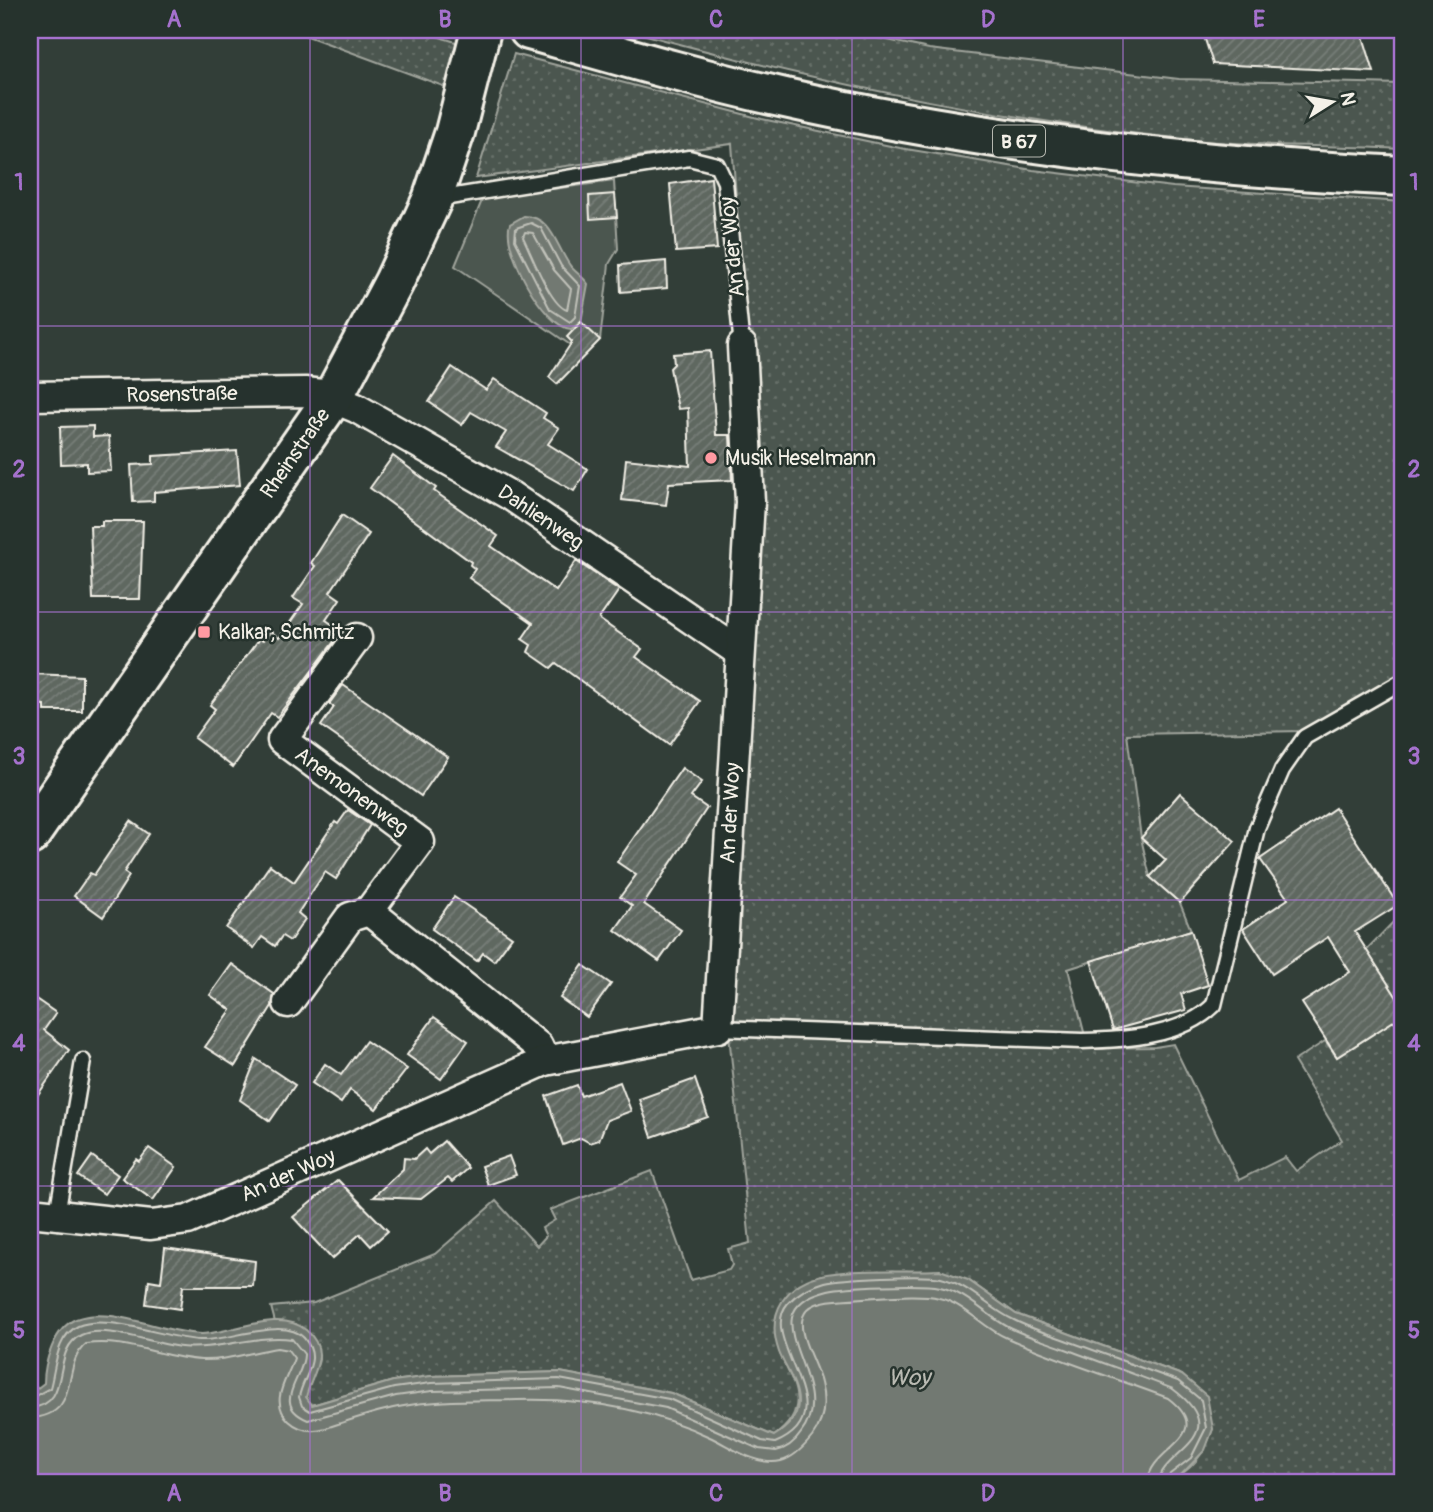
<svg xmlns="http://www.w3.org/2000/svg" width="1433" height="1512" font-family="Pangolin,sans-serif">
  <defs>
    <pattern id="grass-dots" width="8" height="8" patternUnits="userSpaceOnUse" patternTransform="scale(1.75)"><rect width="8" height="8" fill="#4c564f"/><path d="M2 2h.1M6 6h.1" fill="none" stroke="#666f68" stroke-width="1.8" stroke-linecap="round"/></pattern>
    <pattern id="building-hatch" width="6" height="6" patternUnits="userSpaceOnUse" patternTransform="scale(1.75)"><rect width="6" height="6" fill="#5f6861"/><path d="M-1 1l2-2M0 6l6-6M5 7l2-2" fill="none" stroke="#777e78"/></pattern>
  </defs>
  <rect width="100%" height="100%" fill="#323e38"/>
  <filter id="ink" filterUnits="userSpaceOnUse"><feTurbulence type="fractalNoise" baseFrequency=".0143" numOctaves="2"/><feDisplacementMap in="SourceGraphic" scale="14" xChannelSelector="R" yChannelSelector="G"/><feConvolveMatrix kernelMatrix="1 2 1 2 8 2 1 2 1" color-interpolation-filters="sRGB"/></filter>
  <g filter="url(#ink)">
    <!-- grass -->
    <g fill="url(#grass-dots)" stroke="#a0a49c" stroke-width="2">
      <path d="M291,30H418L465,45L451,89Z"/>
      <path d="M628,30H841L929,49L1179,79L1403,84V149C1328,145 1250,147 1175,138C989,118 807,80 628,30Z"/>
      <path d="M514,54L762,119L900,148L1033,170L1173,187L1403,202V675L1303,731L1127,734L1141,838L1150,877L1180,903L1191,930L1068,969L1085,1036L729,1021L759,501L732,144L476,178Z"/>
      <path d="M1403,687V747L1393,693Z"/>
      <path d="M1403,912V1007L1366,950Z"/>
      <path d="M1403,1015V1482H1166C1192,1472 1204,1454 1213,1429L1182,1375L1016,1314L968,1280L779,1351C794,1385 812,1408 774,1436L671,1393L560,1372L431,1376L393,1381L312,1405L306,1397C317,1353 333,1364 296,1324L275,1322L271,1307L314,1303L435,1254L496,1201L537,1246L546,1236L542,1228L555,1220L550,1210L652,1171L691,1280L729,1270L732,1265L728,1249L750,1243L729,1034L1088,1048L1155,1047L1173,1044L1239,1180L1285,1157L1296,1171L1342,1140L1294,1061L1325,1041L1337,1057Z"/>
    </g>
    <!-- garden -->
    <path fill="#4c564f" stroke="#a0a49c" stroke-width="2" d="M614,181L618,249L609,264L600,340L585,355L455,266L483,198Z"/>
    <!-- water -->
    <g fill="#727972" stroke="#a6a9a1" stroke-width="2">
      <path d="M524,216C551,216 556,245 569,264C574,272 583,276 588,284L581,322L571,329C543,327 501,247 510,224Z"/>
      <path d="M940,1270L968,1280L1016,1314L1182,1375L1207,1396L1213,1429L1205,1450L1179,1477L1166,1482H30V1394L44,1383C44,1363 54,1328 76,1319C111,1305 164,1334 202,1334C232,1333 280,1308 306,1330C332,1352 312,1373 306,1397L312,1405L393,1381L431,1376L560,1372L671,1393L774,1436C786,1428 798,1418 798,1402C798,1384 785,1368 779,1352C765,1313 786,1281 827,1274C863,1268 903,1272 940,1270Z"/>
    </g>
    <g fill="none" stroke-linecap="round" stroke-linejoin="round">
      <!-- shore -->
      <g stroke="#c0c1b9" stroke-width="2">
        <path d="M531,223L541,228L561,266L580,286L575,317L570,322L550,309L515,240L516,228Z"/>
        <path d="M525,232L533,233L554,270L571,289L567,310C550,305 532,255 523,237Z"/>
        <path d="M30,1399L50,1388C56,1368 55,1337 78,1326C107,1313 167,1339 200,1340C226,1342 285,1316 304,1338C323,1360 303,1375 299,1397L302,1406L310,1411L394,1388L431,1383L559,1379L669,1399L762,1441L775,1443C850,1412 755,1341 788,1303C798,1292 811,1286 825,1282C841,1278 925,1274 941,1278C970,1285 988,1308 1014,1320C1031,1329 1050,1334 1068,1341C1105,1354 1141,1368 1178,1381L1201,1400L1206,1428L1191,1458L1170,1474L1167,1482"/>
        <path d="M30,1408C74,1405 49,1351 81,1335C104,1324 155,1344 181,1347C218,1351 255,1334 292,1339L304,1354C305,1377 269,1404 308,1420L396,1396L432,1391L559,1388L666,1408L759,1449L776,1451C786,1449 795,1442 801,1433C842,1381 741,1312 828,1290C845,1286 923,1283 940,1287C967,1293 984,1314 1008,1327C1025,1336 1045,1341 1063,1348C1100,1362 1137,1375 1173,1389C1237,1437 1160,1452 1159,1482"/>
        <path d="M30,1418C83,1416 60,1365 86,1344C124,1338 163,1358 201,1360C225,1361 252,1352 277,1348L288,1350L294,1358C288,1379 268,1400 289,1421C300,1431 313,1432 326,1428C350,1420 373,1412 398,1407C437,1399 478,1401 517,1400C584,1398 651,1409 712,1438C731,1447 758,1467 781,1461C793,1458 804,1447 812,1437C824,1421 826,1402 821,1383C814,1353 774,1304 836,1300C861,1299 916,1292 939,1298C966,1304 982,1328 1007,1338C1059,1361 1115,1378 1168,1398C1219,1437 1149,1447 1148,1482"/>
      </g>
    </g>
    <!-- building -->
    <g fill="url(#building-hatch)" stroke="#f4f1e8" stroke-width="2">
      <path d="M1202,30H1361L1374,72L1213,64Z"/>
      <path d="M711,178L717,249L676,252L670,184Z"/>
      <path d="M615,194L617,217L590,219L589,196Z"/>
      <path d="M666,261L667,288L621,292L620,265Z"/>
      <path d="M581,322L600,340L557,384L549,377L572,342L567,337Z"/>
      <path d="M710,351L716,435H730L732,480L669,483L666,505L622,500L626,459L690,466L688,408L678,409L670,368L674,364L673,354Z"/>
      <path d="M452,367L486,390L494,379L546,413L543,418L559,428L548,444L588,469L574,491L496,447L506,432L471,412L462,425L429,402Z"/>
      <path d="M93,426V437L109,436L111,471L87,472V463L61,464L60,427Z"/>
      <path d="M237,451L240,485L154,492V501L133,502L131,465L153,464V456Z"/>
      <path d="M393,456L436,488L434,491L498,536L491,546L556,591L576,561L619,590L599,619L642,649L636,657L700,701L669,745L556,663L551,668L528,652L531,645L522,639L533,623L469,578L475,569L470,565L471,562L370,488Z"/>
      <path d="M342,515L369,534L330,592L340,599L326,620L342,631L277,717L271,713L233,767L194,738L215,709L210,705L259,639L263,641L270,631L279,638L303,604L293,598L315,566L311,563Z"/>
      <path d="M102,521H143L140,599H93L90,526H102Z"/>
      <path d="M30,674L82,676V711H45V705L30,704Z"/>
      <path d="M343,685L448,757L421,796L321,726L334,707L329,704Z"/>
      <path d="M682,768L702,782L691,797L707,808L644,904L681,930L659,961L615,930L632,906L620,897L636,875L617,862Z"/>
      <path d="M1180,793L1235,841L1180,903L1150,877L1166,860L1141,838Z"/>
      <path d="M1335,808L1398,905L1355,932L1403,1007V1015L1337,1057L1302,1003L1350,972L1328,937L1272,974L1243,929L1288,899L1260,859Z"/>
      <path d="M348,810L370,825L336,879L325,872L298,913L305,919L290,941L282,936L275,946L262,937L254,948L226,928L270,865L294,882L335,822L338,824Z"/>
      <path d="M131,821L149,834L124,872L129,876L103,917L74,896L90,873L94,875Z"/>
      <path d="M454,897L512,937L494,961L483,953L477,961L432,929Z"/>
      <path d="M1191,930L1208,985L1181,994L1186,1010L1113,1030L1091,961Z"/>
      <path d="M232,964L274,994L272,1006L235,1066L205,1047L231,1010L210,995Z"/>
      <path d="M583,965L611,984L587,1017L560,998Z"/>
      <path d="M30,995L56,1013L44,1030L69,1050L30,1106Z"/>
      <path d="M434,1017L468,1041L441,1079L407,1055Z"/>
      <path d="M366,1041L407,1069L376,1109L350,1090L341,1103L312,1083L325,1064L341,1075Z"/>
      <path d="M256,1059L295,1085L270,1121L240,1100Z"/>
      <path d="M695,1079L708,1117L652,1137L639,1099Z"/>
      <path d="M620,1082L631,1111L607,1120L599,1140L590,1143L581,1138L563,1145L546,1096L577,1085L581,1096Z"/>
      <path d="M444,1141L468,1168L452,1182L448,1178L421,1199L373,1197L403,1169L404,1158L414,1159L425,1149L429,1154Z"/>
      <path d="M149,1148L176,1167L153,1200L122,1178L136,1159L139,1161Z"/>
      <path d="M92,1156L118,1175L104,1194L78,1176Z"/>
      <path d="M509,1156L516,1175L488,1185L481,1166Z"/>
      <path d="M338,1180L388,1231L371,1246L360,1234L332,1259L293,1217Z"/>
      <path d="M165,1248L255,1261L253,1286H183L180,1309L146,1304L149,1280L161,1282Z"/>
    </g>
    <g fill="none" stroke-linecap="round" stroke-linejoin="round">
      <defs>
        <g id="lane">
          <path d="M437,199L689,158L717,165L725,182L742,346"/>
          <path d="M718,1028L1082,1041C1125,1040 1183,1036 1214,1005L1257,828L1282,770L1305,737L1403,681"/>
          <path d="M57,1215L83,1061"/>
        </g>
        <g id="street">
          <path d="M30,396L305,392L322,394L356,408L511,496L739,652"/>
          <path d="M357,638L282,740L420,842L369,911L538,1046L545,1061"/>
          <path d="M288,1003L350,917L369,911"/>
          <path d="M30,1212L151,1225L188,1220L545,1061L718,1028L750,502L742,346"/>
        </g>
        <path id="secondary" d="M30,835L332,399L394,282L432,200L455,132L481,30"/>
        <path id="primary" d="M529,30C614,54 699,79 785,98C989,144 1195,166 1403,176"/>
      </defs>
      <!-- lane casing -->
      <use href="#lane" stroke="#f4f1e8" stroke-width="19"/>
      <!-- street casing -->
      <use href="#street" stroke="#f4f1e8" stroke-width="33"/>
      <!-- secondary casing -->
      <use href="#secondary" stroke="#f4f1e8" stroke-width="44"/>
      <!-- primary casing -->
      <use href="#primary" stroke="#f4f1e8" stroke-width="44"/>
      <!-- lane -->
      <use href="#lane" stroke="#26332d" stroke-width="14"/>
      <!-- street -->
      <use href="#street" stroke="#26332d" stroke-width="28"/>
      <!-- secondary -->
      <use href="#secondary" stroke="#26332d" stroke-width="38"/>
      <!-- primary -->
      <use href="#primary" stroke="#26332d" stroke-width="38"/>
    </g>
  </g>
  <!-- grid -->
  <path fill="none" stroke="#a571cd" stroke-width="2" stroke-opacity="0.55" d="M310,30V1482M581,30V1482M852,30V1482M1123,30V1482M30,326H1403M30,612H1403M30,900H1403M30,1186H1403"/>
  <!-- markers -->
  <g fill="#ff9aa2" stroke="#26332d" stroke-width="2.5">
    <circle cx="711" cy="458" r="7"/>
    <rect x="197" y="625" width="14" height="14" rx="3.5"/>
  </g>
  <g text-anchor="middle" stroke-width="5" stroke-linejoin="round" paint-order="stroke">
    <!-- shield labels -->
    <rect fill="#26332d" stroke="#b6b8b0" stroke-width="2" x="993" y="125.5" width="52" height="31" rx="5"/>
    <g font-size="19" font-weight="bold" fill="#f4f1e8">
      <text x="1019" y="148">B 67</text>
    </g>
    <!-- street labels -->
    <g font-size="21" fill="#f4f1e8" stroke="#26332d">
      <text transform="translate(732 247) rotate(-96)" y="7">An der Woy</text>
      <text transform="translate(182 394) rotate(-1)" y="7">Rosenstraße</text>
      <text transform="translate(295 453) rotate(-55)" y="7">Rheinstraße</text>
      <text transform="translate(541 517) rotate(34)" y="7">Dahlienweg</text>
      <text transform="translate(352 791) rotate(36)" y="7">Anemonenweg</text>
      <text transform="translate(730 813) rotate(-87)" y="7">An der Woy</text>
      <text transform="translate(288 1175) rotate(-24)" y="7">An der Woy</text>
    </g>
    <!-- poi labels -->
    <g font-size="21" fill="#f4f1e8" stroke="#26332d" text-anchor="start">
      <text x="725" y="465">Musik Heselmann</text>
      <text x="218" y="639">Kalkar, Schmitz</text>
    </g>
    <!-- water labels -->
    <g font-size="23" font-style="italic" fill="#babbb3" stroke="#26332d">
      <text x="909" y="1385">Woy</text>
    </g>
  </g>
  <!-- margin -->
  <rect width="1433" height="1512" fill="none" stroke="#26332d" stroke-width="77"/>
  <!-- north arrow -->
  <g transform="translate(1332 102) rotate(79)" stroke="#26332d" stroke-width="5" paint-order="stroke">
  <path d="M0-5L12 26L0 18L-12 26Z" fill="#f4f1e8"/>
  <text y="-10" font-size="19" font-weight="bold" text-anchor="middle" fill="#f4f1e8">N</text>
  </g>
  <rect x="38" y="38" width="1356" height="1436" fill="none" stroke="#a571cd" stroke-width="2.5"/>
  <g font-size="23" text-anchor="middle" font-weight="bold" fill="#a571cd">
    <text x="174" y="27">A</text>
    <text x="445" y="27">B</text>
    <text x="716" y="27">C</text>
    <text x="988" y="27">D</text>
    <text x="1259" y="27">E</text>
    <text x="19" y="190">1</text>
    <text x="1414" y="190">1</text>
    <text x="19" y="477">2</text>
    <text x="1414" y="477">2</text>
    <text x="19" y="764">3</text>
    <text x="1414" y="764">3</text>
    <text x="19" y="1051">4</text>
    <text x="1414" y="1051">4</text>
    <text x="19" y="1338">5</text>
    <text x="1414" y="1338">5</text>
    <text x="174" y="1501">A</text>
    <text x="445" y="1501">B</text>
    <text x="716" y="1501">C</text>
    <text x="988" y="1501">D</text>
    <text x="1259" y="1501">E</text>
  </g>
</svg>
